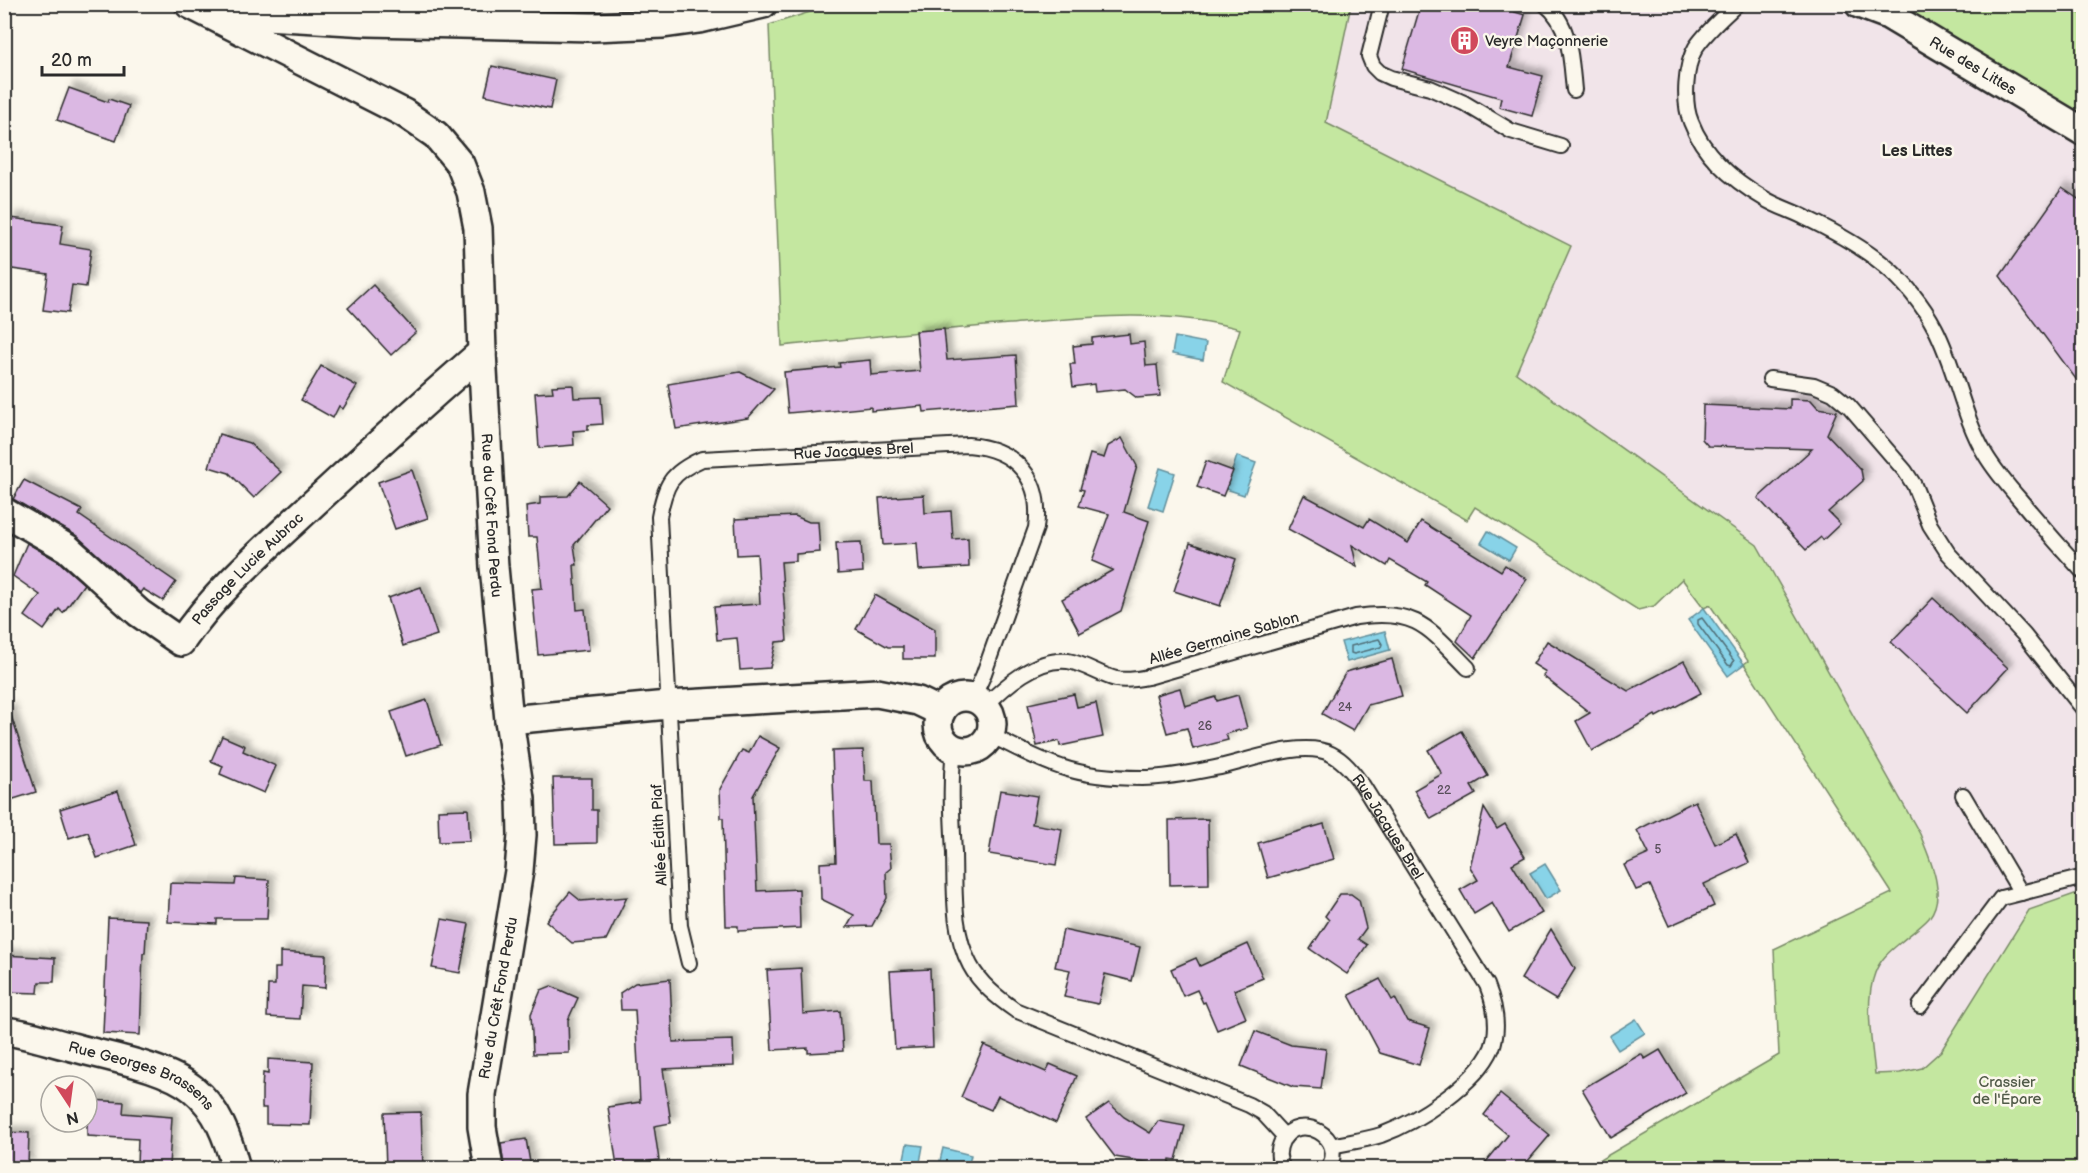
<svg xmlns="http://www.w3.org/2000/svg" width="2088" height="1173" font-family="'Balsamiq Sans',sans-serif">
  <defs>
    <filter id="shadow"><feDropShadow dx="5.5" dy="-5.5" stdDeviation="3" flood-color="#0004"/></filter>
  </defs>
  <rect width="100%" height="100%" fill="#fbf7ec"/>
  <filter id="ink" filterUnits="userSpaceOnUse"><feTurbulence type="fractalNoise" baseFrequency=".0167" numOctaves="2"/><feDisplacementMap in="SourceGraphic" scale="12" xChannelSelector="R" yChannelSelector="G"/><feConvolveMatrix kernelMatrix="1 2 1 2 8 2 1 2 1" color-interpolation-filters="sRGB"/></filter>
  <g filter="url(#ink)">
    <!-- built -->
    <path fill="#f1e4e9" d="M1351,4L1898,5L2083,119V891L2029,910L1941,1051L1922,1068L1900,1073L1875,1074L1870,1027L1871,992L1875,973L1884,956L1930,916L1936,900V883L1931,862L1920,834L1757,545L1516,373L1326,123Z"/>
    <!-- green -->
    <g fill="#c4e7a0" stroke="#788966" stroke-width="1.5">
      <path d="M835,4L1351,5L1326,123L1571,246L1516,373L1757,545L1920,834C1929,858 1948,894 1929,918C1921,927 1910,934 1901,942C1890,951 1880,959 1875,973C1864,1002 1872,1044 1875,1074L1900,1073L1922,1068L1941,1051L2029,910L2083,891V1168H1586L1779,1055L1774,949L1892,893L1744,664L1748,661L1710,605L1704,608L1682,579L1654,606L1638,610L1475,507L1467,520L1223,382L1240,329C1165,308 1085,317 1009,324C933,330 858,338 782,346L769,25Z"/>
      <path d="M1898,5H2064L2083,15V119Z"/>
    </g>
    <!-- water -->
    <g fill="#88d3e8" stroke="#63909c" stroke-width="1.5">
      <path d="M1175,337L1206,343L1203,360L1172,354Z"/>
      <path d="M1237,456L1256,463L1244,495L1226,489Z"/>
      <path d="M1160,468L1175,473L1163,511L1148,506Z"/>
      <path d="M1488,531L1516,548L1509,560L1481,543Z"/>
      <path d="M1704,608L1744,664L1728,676L1688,620Z"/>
      <path d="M1385,631L1390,650L1347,662L1341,642Z"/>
      <path d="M1545,864L1561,890L1546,899L1530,873Z"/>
      <path d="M1636,1019L1645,1033L1618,1050L1609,1036Z"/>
      <path d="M907,1144L923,1146L919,1168H902Z"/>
      <path d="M943,1148L971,1155L968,1168H954L939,1165Z"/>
    </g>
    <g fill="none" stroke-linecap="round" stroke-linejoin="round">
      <!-- shore -->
      <g stroke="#506e77" stroke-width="1.5">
        <path d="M1702,618L1734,661L1731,666L1728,665L1698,624V620Z"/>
        <path d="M1379,639L1382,644L1381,647L1354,654L1351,653V646Z"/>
      </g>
    </g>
    <!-- building -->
    <g fill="#dbb8e3" stroke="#2b2b2b" stroke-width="1.5" filter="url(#shadow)">
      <path d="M1421,4H1488L1525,15L1509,67L1543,76L1532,116L1499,107L1501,98L1402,69Z"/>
      <path d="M492,66L556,80L550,109L485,95Z"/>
      <path d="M69,88L108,102L109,99L129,106L116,141L57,120Z"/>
      <path d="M2062,188L2084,203V390L2000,276Z"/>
      <path d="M11,218L63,225L60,244L91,249L86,287L72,285L68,313L43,310L48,274L5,268Z"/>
      <path d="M373,285L416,332L391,355L348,308Z"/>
      <path d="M944,329L947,360L1016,355L1019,404L924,412L923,406L871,411V407L810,413V411L788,413L784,372L840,367L839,363L870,360L871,375L920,371L916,331Z"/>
      <path d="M1129,334L1130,344L1144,342L1146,366L1157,365L1160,396L1137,398L1125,389L1095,392L1094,384L1073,387L1070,364H1075L1073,346L1092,344V338Z"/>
      <path d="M321,366L357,386L343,409L339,406L333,418L301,400Z"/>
      <path d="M740,372L774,389L748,418L676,429L668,384Z"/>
      <path d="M573,385L574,398L601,397L603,424L588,425V430L573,431L574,445L539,448L535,393L553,392L552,386Z"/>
      <path d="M1790,399L1811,400L1818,408L1837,411L1827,434L1861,470L1863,481L1828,512L1840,524L1823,540L1821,537L1806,550L1758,498L1812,449L1708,446L1702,439L1703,405L1790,409Z"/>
      <path d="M219,434L249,443L281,472L254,498L229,473L209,467Z"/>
      <path d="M1122,438L1137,466L1124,512L1149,521L1121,611L1080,633L1062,599L1113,570L1092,561L1109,514L1079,506L1084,490L1080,489L1090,454L1104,458L1108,446Z"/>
      <path d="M1206,461L1233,471L1223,496L1197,487Z"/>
      <path d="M412,470L428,518L395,529L378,482Z"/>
      <path d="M24,480L82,510L79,515L176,582L163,601L143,589L140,593L77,536L13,499Z"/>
      <path d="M580,481L607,505L574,545L577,565H574L577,610L585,609L589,650L538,655L532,589L542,588L537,537H528L526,506L540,504V497L568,496Z"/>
      <path d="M924,495L925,513L951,511L953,539L968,538L969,567L919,570L917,543L883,545L879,498Z"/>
      <path d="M1304,495L1364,527L1369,519L1408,543L1421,521L1501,571L1505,565L1527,579L1475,658L1457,641L1471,615L1425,585L1427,582L1390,560L1387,566L1352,545L1357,567L1288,529Z"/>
      <path d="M795,516L809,522H818L820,552L796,554V561L781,562L787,641L776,642L770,668L740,670L737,638L717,640L714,607L760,604L757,554L737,555L735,519Z"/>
      <path d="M861,542L863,572L838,574L836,543Z"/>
      <path d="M27,543L58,561L84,584L63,613L59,609L44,630L25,616L40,595L13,576Z"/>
      <path d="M1190,543L1236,559L1220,606L1174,591Z"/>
      <path d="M421,587L437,635L403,646L388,598Z"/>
      <path d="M875,595L935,629V659H903V647H888L856,629Z"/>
      <path d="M1933,598L2008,668L1967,713L1891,642Z"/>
      <path d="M1547,641L1628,691L1684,661L1701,693L1656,717L1655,715L1592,751L1576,721L1590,713L1543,676L1546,672L1533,664Z"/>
      <path d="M1392,659L1402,696L1368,705L1353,731L1322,714L1346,672Z"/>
      <path d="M1180,688L1185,706L1216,697L1217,701L1238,695L1247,728L1226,734L1228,740L1193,749L1187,728L1167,733L1156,695Z"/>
      <path d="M1074,694L1077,707L1096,703L1103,737L1060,746L1059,741L1037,746L1028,704Z"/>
      <path d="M427,700L441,745L406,756L391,712Z"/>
      <path d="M9,709L36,792L4,802V710Z"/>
      <path d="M1462,731L1488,776L1471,786L1476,794L1431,819L1414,790L1442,774L1428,750Z"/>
      <path d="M222,736L245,746L243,751L276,766L264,793L220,774L223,766L211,761Z"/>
      <path d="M758,736L780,748L753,796L757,891L799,889L800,928L738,931V926H726L723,818H721L720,789L742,750L749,753Z"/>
      <path d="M863,750L865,781H873L876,844H889L891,868L886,872L887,898L872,926L847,927L854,915L821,899L820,863L836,862L832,751Z"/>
      <path d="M553,778H592V810H597V843L555,844Z"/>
      <path d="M1000,790L1037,796L1032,824L1062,829L1056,865L989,854Z"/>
      <path d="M118,791L136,845L97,858L88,832L69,838L60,809Z"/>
      <path d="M1695,801L1715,844L1736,834L1749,863L1704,884L1714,906L1669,926L1650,885L1636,890L1624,865L1649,854L1637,830Z"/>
      <path d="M1484,808L1497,829L1505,824L1525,857L1512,864L1542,913L1509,932L1492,903L1474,914L1460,890L1478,880L1470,867Z"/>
      <path d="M468,809L470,841L439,842L438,810Z"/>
      <path d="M1208,819L1209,884L1170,885L1169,820Z"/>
      <path d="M1324,824L1334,859L1268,878L1258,843Z"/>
      <path d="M236,878L269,880L267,919H217V924L168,922L170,883L235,885Z"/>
      <path d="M570,892L581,901L627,897L606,940L572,943L546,921Z"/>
      <path d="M1340,894H1351L1359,900L1366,928L1358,939L1367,945L1347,974L1310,949L1329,920L1325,916Z"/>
      <path d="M108,918L147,920L145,953H143L140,1035L103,1033Z"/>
      <path d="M442,919L469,924L460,973L432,968Z"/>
      <path d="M1551,929L1575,969L1556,1000L1521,979Z"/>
      <path d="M1063,930L1140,947L1132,981L1105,974L1098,1004L1064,997L1070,970L1055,967Z"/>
      <path d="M1248,944L1263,978L1234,990L1246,1018L1217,1030L1205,1002L1203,1003L1197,990L1183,996L1171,969L1196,958L1200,966Z"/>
      <path d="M280,952L326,955L325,988L302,986L300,1019L267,1017L268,985H275V968H280Z"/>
      <path d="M4,955L55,958L54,982H39L38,993L4,992Z"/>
      <path d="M801,968L803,1014L840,1011L843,1051L808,1053V1048L772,1050L767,970Z"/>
      <path d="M930,969L933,1047L895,1049L890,971Z"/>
      <path d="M670,979L673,1042L733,1040L734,1066L663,1069L671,1123L654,1126L659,1160L617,1166L608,1107L640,1102L635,1010H621L620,993L635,983Z"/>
      <path d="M1380,979L1392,1000L1395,998L1407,1021L1430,1028L1419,1065L1380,1053L1349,995Z"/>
      <path d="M551,986L578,998L568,1020L569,1053L533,1054L531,1014L541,990Z"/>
      <path d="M1255,1031L1291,1045L1326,1049L1321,1089L1293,1087L1241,1066Z"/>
      <path d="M984,1045L1046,1072L1050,1064L1077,1076L1056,1123L998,1096L991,1110L961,1097Z"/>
      <path d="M1660,1050L1686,1093L1611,1138L1582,1089L1641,1054L1645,1059Z"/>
      <path d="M268,1059L313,1062L310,1125L266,1124V1108H262V1090L263,1073L268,1074Z"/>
      <path d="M1500,1094L1550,1135L1522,1168H1481L1508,1135L1484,1115Z"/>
      <path d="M91,1100L124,1102L123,1113L172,1117L169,1166L137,1164L138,1139L87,1136V1111H90Z"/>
      <path d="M1109,1103L1124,1117L1150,1133L1158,1121L1185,1126L1176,1160L1170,1159L1169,1166L1115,1157L1086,1119Z"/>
      <path d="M421,1112L423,1168H386L384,1113Z"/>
      <path d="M4,1132L29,1133L28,1166L4,1165Z"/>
      <path d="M526,1139L531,1168H504L501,1143Z"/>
    </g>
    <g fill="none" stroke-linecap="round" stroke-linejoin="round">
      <defs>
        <g id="service">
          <path d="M1382,4L1369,56L1373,66L1380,73L1391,78L1430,88L1464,103L1511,131L1561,146"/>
          <path d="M1545,4C1571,24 1571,61 1574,90"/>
          <path d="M1737,4C1722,18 1707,31 1696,47C1685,65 1683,103 1691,122C1704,156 1734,181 1765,199C1778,207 1793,211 1806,218C1833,231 1861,246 1884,265C1904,281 1923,305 1935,328C1956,368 1962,415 1985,454C1995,471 2008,486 2021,501C2041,525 2062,549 2084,573"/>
          <path d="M1770,379L1814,385L1833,393L1849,406L1905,471L1914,485L1930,525L1948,553L2024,635L2084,710"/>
          <path d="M985,706C1005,686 1037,657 1068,661C1085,664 1100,675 1116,679C1127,681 1138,679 1148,677L1356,617C1416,608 1428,627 1468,668"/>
          <path id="s1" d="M990,735C1013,746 1036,759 1061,767C1087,776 1115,778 1142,778C1166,778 1191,773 1215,768C1246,762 1302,739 1331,754C1345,761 1354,774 1363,786L1487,985C1495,1005 1500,1027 1492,1048C1477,1083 1417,1122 1381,1135C1366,1140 1348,1142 1332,1146"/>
          <path d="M954,748C950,783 952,818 954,853C955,890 952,931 970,965C980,984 998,998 1015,1010L1249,1105L1263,1113L1285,1137"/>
          <path d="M1963,795L2021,893"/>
          <path id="s2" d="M689,963L680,926L659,517C665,485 670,473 702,459L968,445C1016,449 1043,479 1036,528L983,676L973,698"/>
          <path d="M1920,1006L2001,898L2084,877"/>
          <path d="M1283,1168C1278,1160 1277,1151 1282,1141C1299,1110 1348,1138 1328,1168"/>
        </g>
        <g id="minor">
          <path id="s3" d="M189,4L404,113L436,135L460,164L471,192L478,228L482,352L494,567L509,720L521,799L522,835L519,871L482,1094V1127L489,1168"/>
          <path id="s4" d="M1859,4L1888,15L2084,132"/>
          <path d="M212,13L368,22L593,27L663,24L699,19L763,4"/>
          <path id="s5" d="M4,512L67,548L139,613L181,642C214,594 257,556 299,517C359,461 420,406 482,352"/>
          <circle cx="965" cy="724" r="27"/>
          <path d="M509,720L668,705L877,693L918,701L941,712"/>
          <path id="s6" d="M4,1031C27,1033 50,1042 72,1047C107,1057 165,1066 193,1089C218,1109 228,1139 236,1168"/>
        </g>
      </defs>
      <!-- service casing -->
      <use href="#service" stroke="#2b2b2b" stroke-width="18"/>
      <!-- minor casing -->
      <use href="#minor" stroke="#2b2b2b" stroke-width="32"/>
      <!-- service -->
      <use href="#service" stroke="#fbf7ec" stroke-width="14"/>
      <!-- minor -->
      <use href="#minor" stroke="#fbf7ec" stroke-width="27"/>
    </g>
  </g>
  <!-- icons -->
  <defs>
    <symbol id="building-disc" viewBox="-11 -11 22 22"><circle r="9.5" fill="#d1495b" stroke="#fbf7ec"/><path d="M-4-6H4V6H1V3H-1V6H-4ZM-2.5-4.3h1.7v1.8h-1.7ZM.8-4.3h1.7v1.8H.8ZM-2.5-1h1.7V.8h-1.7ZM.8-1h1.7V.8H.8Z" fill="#fff"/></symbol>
  </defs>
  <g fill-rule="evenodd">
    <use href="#building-disc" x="1448" y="24" width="33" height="33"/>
  </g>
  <g text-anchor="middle" stroke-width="5" stroke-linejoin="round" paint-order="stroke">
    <!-- number labels -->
    <g font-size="12" fill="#574e59">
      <text x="1345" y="711">24</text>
      <text x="1205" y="730">26</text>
      <text x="1444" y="794">22</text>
      <text x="1658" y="853">5</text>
    </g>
    <!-- poi labels -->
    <g font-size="15" fill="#2b2b2b" stroke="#fbf7ec" text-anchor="start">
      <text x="1485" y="46">Veyre Maçonnerie</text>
    </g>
    <!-- street labels -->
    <g font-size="15" fill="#2b2b2b" stroke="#fbf7ec">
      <text dy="5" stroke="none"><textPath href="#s4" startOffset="130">Rue des Littes</textPath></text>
      <text dy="5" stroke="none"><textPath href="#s2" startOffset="676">Rue Jacques Brel</textPath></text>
      <text dy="5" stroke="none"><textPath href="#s3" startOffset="672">Rue du Crêt Fond Perdu</textPath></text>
      <text dy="5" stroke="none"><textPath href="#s5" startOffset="320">Passage Lucie Aubrac</textPath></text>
      <text transform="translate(1224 638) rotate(-16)" y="5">Allée Germaine Sablon</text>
      <text dy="5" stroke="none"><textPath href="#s1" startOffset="446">Rue Jacques Brel</textPath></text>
      <text transform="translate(659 835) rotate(-93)" y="5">Allée Édith Piaf</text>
      <text transform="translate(498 998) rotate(-80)" y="5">Rue du Crêt Fond Perdu</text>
      <text dy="5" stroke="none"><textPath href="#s6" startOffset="146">Rue Georges Brassens</textPath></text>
    </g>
    <!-- park labels -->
    <g font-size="15" fill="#515a48" stroke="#fbf7ec">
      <text x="2007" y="1087">Crassier<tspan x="2007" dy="17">de l'Épare</tspan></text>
    </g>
    <!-- neighbourhood labels -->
    <g font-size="16" font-weight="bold" fill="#2b2b2b" stroke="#fbf7ec">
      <text x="1917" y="156">Les Littes</text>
    </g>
  </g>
  <!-- margin -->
  <rect width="2088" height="1173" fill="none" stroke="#fbf7ec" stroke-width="24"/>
  <rect x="12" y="12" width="2064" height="1149" fill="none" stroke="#2b2b2b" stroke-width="2" filter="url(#ink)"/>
  <!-- north arrow -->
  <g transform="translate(69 1104) rotate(167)"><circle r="28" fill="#fbf7ec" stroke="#a8a59f" stroke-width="1.5"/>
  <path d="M0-4.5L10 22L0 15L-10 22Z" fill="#d1495b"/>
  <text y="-9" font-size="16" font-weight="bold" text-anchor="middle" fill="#2b2b2b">N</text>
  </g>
  <!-- scale -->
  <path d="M42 66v9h82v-9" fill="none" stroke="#2b2b2b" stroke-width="3"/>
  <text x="51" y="66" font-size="18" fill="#2b2b2b" stroke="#fbf7ec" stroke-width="4.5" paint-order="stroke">20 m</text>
</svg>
